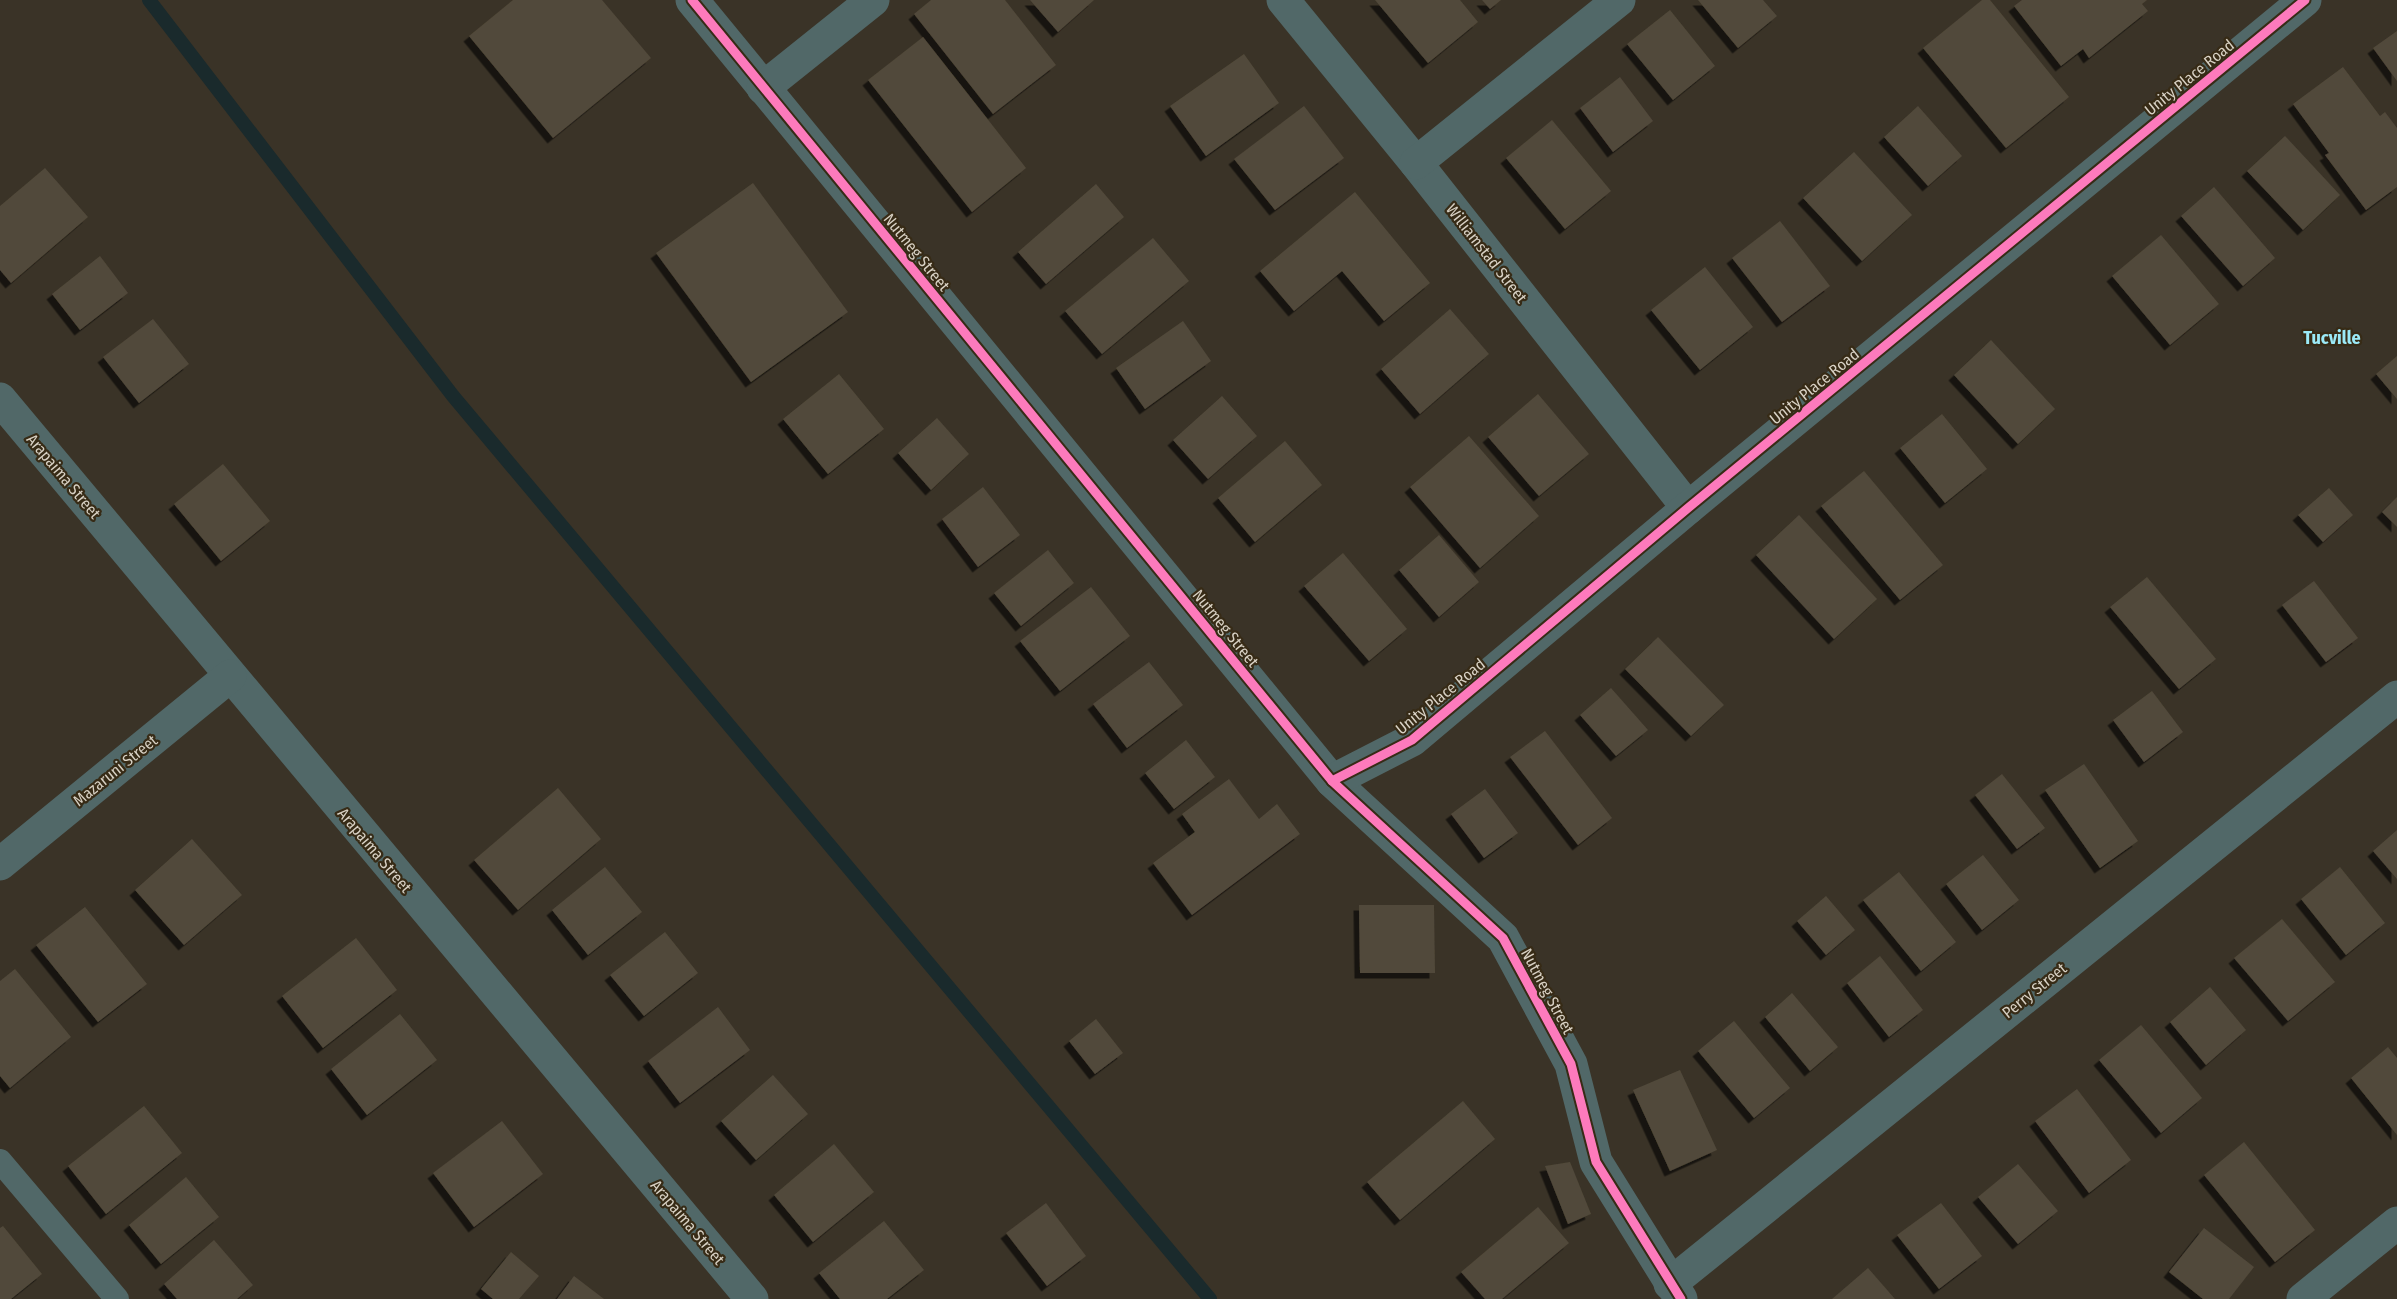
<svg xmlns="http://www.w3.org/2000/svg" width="2397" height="1299" font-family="'Fira Sans Condensed',sans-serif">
  <defs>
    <filter id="shadow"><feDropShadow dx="-5.5" dy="5.5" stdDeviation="0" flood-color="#0009"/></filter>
  </defs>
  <rect width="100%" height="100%" fill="#3a3327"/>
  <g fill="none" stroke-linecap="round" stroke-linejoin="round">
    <!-- stream -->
    <path stroke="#1a2a2c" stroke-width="14" d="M149,0L453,396L1210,1299"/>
  </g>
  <!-- building -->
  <g fill="#51493a" filter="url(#shadow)">
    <path d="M513,0H602L651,58L553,138L469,36Z"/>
    <path d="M931,0H1005L1056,65L993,114L914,14Z"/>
    <path d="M1030,0H1094L1058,32Z"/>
    <path d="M1375,0H1460L1478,22L1428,63Z"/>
    <path d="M1482,0H1501L1490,9Z"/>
    <path d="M1698,0H1763L1777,16L1738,48Z"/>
    <path d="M1982,0H1990L2069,97L2006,148L1923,48Z"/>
    <path d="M2022,0H2147L2142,4L2148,11L2089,58L2083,49L2061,66L2014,6Z"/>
    <path d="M1670,10L1715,66L1673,100L1627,44Z"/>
    <path d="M2397,31V81L2373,48Z"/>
    <path d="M923,37L1026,168L972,212L868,80Z"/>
    <path d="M1244,54L1279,103L1206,156L1170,106Z"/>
    <path d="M2343,67L2380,116L2385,112L2397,128V187L2366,210L2325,155L2329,153L2293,104Z"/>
    <path d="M1620,77L1653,121L1613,152L1580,108Z"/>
    <path d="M1304,106L1344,158L1275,210L1234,159Z"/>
    <path d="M1918,106L1962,156L1928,186L1884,137Z"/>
    <path d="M1552,120L1611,191L1565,229L1506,158Z"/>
    <path d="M2285,136L2340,195L2303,230L2247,171Z"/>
    <path d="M1854,152L1912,215L1862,261L1803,198Z"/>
    <path d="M45,168L88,217L11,283L0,270V206Z"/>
    <path d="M753,183L848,312L751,382L656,253Z"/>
    <path d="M1096,184L1124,217L1046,284L1018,252Z"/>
    <path d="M2214,187L2275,258L2243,286L2181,216Z"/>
    <path d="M1355,192L1430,283L1384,321L1342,271L1294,311L1260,271Z"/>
    <path d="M1780,221L1830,286L1782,322L1732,258Z"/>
    <path d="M2161,235L2219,304L2170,345L2112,276Z"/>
    <path d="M1153,238L1189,281L1102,354L1065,311Z"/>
    <path d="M100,256L128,293L80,330L52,294Z"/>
    <path d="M1705,267L1753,327L1700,370L1651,310Z"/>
    <path d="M1450,309L1489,354L1420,414L1381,369Z"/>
    <path d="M153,319L189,364L139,403L103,357Z"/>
    <path d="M1183,321L1211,361L1145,409L1116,368Z"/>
    <path d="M1991,340L2055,409L2018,444L1954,375Z"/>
    <path d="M2397,356V399L2376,374Z"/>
    <path d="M839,374L884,429L828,474L783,419Z"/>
    <path d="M1538,394L1589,454L1539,496L1488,437Z"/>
    <path d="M1222,396L1257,436L1208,479L1173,440Z"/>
    <path d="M1942,414L1987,469L1945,503L1900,448Z"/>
    <path d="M937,418L969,454L931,490L898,453Z"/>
    <path d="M1469,436L1539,516L1480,568L1410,487Z"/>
    <path d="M1285,441L1322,485L1255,542L1218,498Z"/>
    <path d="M223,464L270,521L221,561L174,504Z"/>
    <path d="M1864,471L1943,565L1900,600L1821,506Z"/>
    <path d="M983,487L1020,535L978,567L942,519Z"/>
    <path d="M2329,488L2353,515L2323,542L2298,515Z"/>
    <path d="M2397,497V527L2382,512Z"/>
    <path d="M1799,515L1877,599L1834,639L1756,555Z"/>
    <path d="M1439,535L1479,582L1439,617L1399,570Z"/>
    <path d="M1048,550L1074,583L1021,626L994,593Z"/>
    <path d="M1343,553L1407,629L1369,661L1304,586Z"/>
    <path d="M2147,577L2216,659L2179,689L2110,607Z"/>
    <path d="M2314,581L2358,638L2326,662L2282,605Z"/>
    <path d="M1091,587L1130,636L1060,691L1020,641Z"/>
    <path d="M1658,637L1724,705L1691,736L1625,669Z"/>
    <path d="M1149,662L1183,705L1127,748L1093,704Z"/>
    <path d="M1611,688L1648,730L1616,756L1580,715Z"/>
    <path d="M2152,691L2183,732L2144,762L2113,720Z"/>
    <path d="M1545,731L1612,818L1578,845L1510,757Z"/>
    <path d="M1186,740L1215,777L1174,809L1145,773Z"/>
    <path d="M2084,764L2138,841L2100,868L2045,790Z"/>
    <path d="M2002,774L2045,828L2017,849L1975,795Z"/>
    <path d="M1229,779L1259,819L1277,804L1300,834L1192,915L1153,863L1195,832L1182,814Z"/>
    <path d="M558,788L601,839L518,910L474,860Z"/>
    <path d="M1485,789L1518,833L1484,858L1451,814Z"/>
    <path d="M2397,830V879L2373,851Z"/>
    <path d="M192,839L242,895L184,945L135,890Z"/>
    <path d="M1983,855L2019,900L1982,930L1946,884Z"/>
    <path d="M605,867L642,912L588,955L552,910Z"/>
    <path d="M2340,867L2385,923L2346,955L2301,899Z"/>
    <path d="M1899,872L1956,942L1921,971L1863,900Z"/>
    <path d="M1826,896L1855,930L1826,955L1797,921Z"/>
    <path d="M1359,905H1434L1435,973H1360Z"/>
    <path d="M85,907L147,984L98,1022L36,945Z"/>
    <path d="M2282,919L2335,982L2288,1021L2234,958Z"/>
    <path d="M665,932L698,973L644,1016L610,975Z"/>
    <path d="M356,938L397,990L323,1048L282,996Z"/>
    <path d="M1880,956L1923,1010L1889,1037L1847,983Z"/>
    <path d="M15,969L71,1037L10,1088L0,1076V981Z"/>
    <path d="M2210,987L2246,1030L2206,1065L2170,1022Z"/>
    <path d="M1792,993L1838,1047L1810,1071L1765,1017Z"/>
    <path d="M718,1007L750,1050L680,1103L648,1061Z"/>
    <path d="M400,1014L437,1060L367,1115L331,1069Z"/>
    <path d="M1096,1019L1123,1053L1095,1074L1069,1041Z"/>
    <path d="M1734,1021L1790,1088L1754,1118L1698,1051Z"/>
    <path d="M2141,1025L2202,1098L2161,1133L2099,1060Z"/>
    <path d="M2388,1047L2397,1058V1135L2351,1078Z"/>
    <path d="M1680,1070L1717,1150L1670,1171L1633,1090Z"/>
    <path d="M773,1075L808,1114L756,1160L721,1121Z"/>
    <path d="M2077,1089L2131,1160L2089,1193L2035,1121Z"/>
    <path d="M1463,1101L1495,1139L1400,1220L1367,1182Z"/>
    <path d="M144,1106L182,1153L106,1214L68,1166Z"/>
    <path d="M502,1121L543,1174L474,1227L433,1173Z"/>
    <path d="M2244,1142L2315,1230L2275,1262L2204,1175Z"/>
    <path d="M834,1144L874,1192L813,1242L774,1195Z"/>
    <path d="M1570,1162L1591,1214L1568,1224L1545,1166Z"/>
    <path d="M2018,1164L2058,1211L2018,1244L1978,1197Z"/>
    <path d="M186,1177L219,1217L161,1264L129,1225Z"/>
    <path d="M1046,1203L1086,1256L1047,1286L1006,1233Z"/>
    <path d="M1941,1203L1982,1256L1939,1289L1897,1235Z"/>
    <path d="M1538,1207L1569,1243L1502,1299H1485L1461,1272Z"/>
    <path d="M884,1221L924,1270L887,1299H840L819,1273Z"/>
    <path d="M3,1226L42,1274L11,1299H0V1228Z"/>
    <path d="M2204,1228L2254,1267L2229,1299H2203L2169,1272Z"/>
    <path d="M214,1240L253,1285L237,1299H177L164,1284Z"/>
    <path d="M511,1252L539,1276L519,1299H493L481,1289Z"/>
    <path d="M1868,1268L1895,1299H1832Z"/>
    <path d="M574,1276L604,1299H557Z"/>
  </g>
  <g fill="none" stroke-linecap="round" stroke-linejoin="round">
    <!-- lane -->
    <path stroke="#516868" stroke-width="24" d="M0,1161L117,1299"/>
    <!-- street -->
    <g stroke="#516868" stroke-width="33">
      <path d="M692,0L1332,781L1503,938L1571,1064L1596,1162L1681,1299"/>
      <path d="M1283,0L1416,163L1688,508"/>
      <path d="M763,88L873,0"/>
      <path d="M1416,163L1619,0"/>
      <path d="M0,399L752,1299"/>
      <path d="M1332,781L1412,740L1688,508L2305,0"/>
      <path d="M0,864L230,676"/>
      <path d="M1670,1284L2397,697"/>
      <path d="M2303,1299L2397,1223"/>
    </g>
    <defs>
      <g id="cycleway">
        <path d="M692,0L1332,781L1503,938L1571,1064L1596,1162L1681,1299"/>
        <path d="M1332,781L1412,740L1688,508L2305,0"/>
      </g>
    </defs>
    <!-- cycleway casing -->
    <use href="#cycleway" stroke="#372b16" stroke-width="13"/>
    <!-- cycleway -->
    <use href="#cycleway" stroke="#fd7abc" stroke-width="9"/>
  </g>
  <g text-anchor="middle" stroke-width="4.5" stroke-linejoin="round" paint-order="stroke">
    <!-- street labels -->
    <g font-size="16" fill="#d8d1c4" stroke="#372b16">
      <text transform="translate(2189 77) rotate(-39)" y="6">Unity Place Road</text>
      <text transform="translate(917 252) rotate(51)" y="6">Nutmeg Street</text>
      <text transform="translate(1487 253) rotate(52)" y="6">Williamstad Street</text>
      <text transform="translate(1814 386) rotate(-39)" y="6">Unity Place Road</text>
      <text transform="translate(64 476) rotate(50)" y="6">Arapaima Street</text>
      <text transform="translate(1226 628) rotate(51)" y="6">Nutmeg Street</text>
      <text transform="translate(1440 696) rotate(-39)" y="6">Unity Place Road</text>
      <text transform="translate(115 770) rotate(-39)" y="6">Mazaruni Street</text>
      <text transform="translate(375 850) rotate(50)" y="6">Arapaima Street</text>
      <text transform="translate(2034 990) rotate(-39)" y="6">Perry Street</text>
      <text transform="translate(1548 991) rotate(62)" y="6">Nutmeg Street</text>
      <text transform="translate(688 1222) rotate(50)" y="6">Arapaima Street</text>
    </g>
    <!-- neighbourhood labels -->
    <g font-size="18" font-weight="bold" fill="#9beaf8" stroke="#372b16">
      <text x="2332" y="344">Tucville</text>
    </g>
  </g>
</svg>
